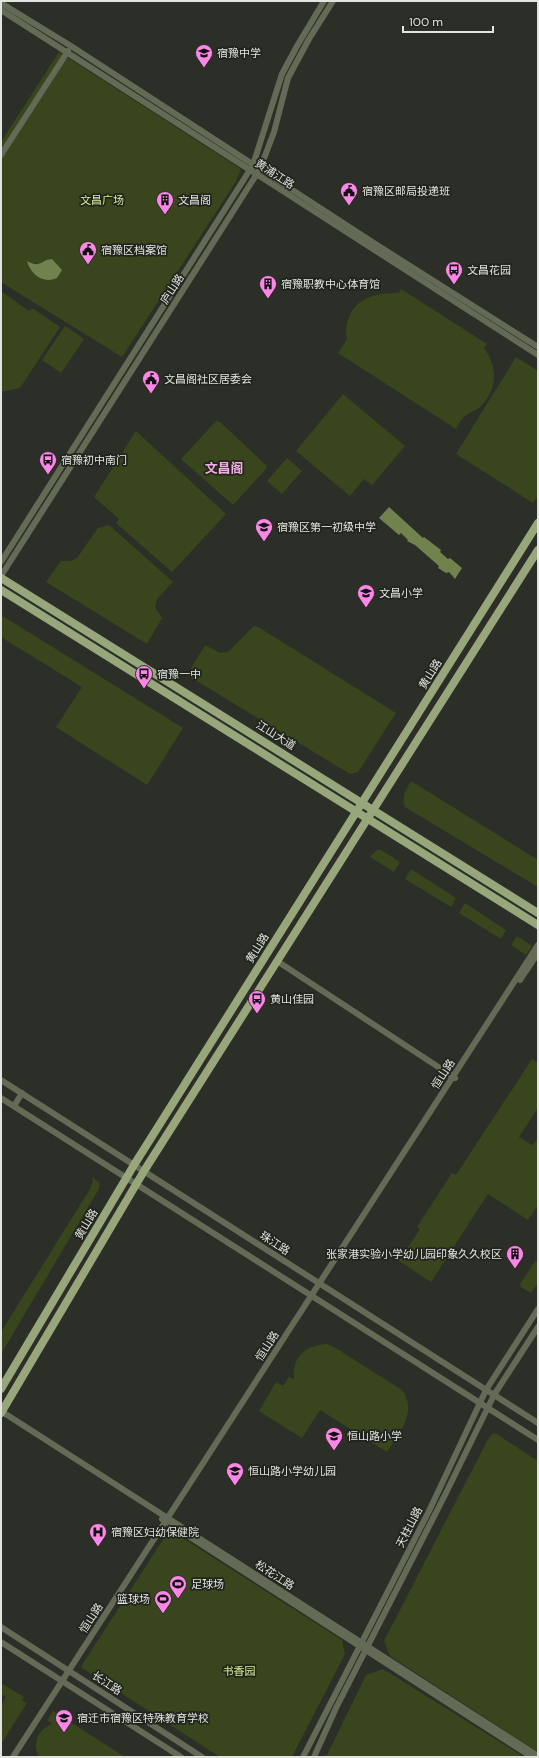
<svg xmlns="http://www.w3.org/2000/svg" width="539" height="1758" font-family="'DM Sans','Noto Sans SC',sans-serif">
  <rect width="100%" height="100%" fill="#2c2f27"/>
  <!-- green -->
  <g fill="#39451c">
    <path d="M59,52L241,169L235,183L122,357L1,282V142Z"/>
    <path d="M401,289L487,344L484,348C498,367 498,390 480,407C476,411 469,412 465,416C461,419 458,425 456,429L338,353L347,339C345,330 346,324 350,315C359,296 379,293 399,293Z"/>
    <path d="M1,291L29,311L32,308L60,327L20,388L1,392Z"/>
    <path d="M65,326L84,339L61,373L42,360Z"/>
    <path d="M516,357L538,371V495L533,503L456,454Z"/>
    <path d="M343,394L405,446L372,485L364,479L350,496L296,451Z"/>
    <path d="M216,421L220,422L267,466L266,469L233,505L181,459Z"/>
    <path d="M136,431L226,514L172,572L116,523L119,519L94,497Z"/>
    <path d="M287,458L302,471L282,494L267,481Z"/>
    <path d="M109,525L173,582L157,599L155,607L162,618L147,644L46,582L61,561H70L77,558L98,528Z"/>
    <path d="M1,615L183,728L147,785L56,727L82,687L1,637Z"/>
    <path d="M254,626L260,628L396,713L358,772L350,774L187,675L205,645L220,653L228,652Z"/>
    <path d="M411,781L538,860V887L405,807C401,797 406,790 411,781Z"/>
    <path d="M377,850H381L400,862L394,872L370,857Z"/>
    <path d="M411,869L456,898L451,907L405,879Z"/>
    <path d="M465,903L506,930L501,939L459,913Z"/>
    <path d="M517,936L532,946L526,955L511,945Z"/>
    <path d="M532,1059L538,1063V1108L519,1137L532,1145L538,1139V1205L528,1220L488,1194L431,1282L399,1261L420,1229L417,1227L452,1173L456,1175Z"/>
    <path d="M92,1177L100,1183L99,1189L1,1354V1332L90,1189L93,1181Z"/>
    <path d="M535,1261L538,1263V1283L531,1293L519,1286Z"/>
    <path d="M327,1344L334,1347L402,1390C418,1412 399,1433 387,1452L320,1410L302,1438L259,1411L276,1382L283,1386L289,1377L294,1379C292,1357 305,1345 327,1344Z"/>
    <path d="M495,1433L538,1461V1748L536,1751L390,1656L384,1641L486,1443L491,1435Z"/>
    <path d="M178,1535L342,1640L345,1654L292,1757H220L82,1668V1665L164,1538Z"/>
    <path d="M383,1669L524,1757H326L366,1675Z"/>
    <path d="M1,1683L24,1697L22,1700L27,1703L1,1744V1706L6,1697L1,1694Z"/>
    <path d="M53,1711L125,1757H39C32,1743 38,1729 52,1724L47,1720Z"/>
  </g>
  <!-- water -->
  <g fill="#71824f">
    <path d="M52,259L62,270L57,278C43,284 31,275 27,261C41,269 40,260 52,259Z"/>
    <path d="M389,507L423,538L424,537L441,550L440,552L448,559L450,558L462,568L455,579L449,572L446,573L438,568L439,566L415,545L407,541L408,540L401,533L399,535L379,518Z"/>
  </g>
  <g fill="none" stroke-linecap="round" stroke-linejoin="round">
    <!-- minor -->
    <g stroke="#636b56" stroke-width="6">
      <path d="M1,3L71,46L377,245L538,347"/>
      <path d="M1,10L538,355"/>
      <path d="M1,155L68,51"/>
      <path d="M1,562L253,165L282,74L297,46L324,1"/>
      <path d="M1,576L260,169L274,132L288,78L309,39L333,1"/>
      <path d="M277,961L455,1078"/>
      <path d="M520,980L538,953"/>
      <path d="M1,1080L538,1423"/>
      <path d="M1,1098L538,1440"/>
      <path d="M14,1106L22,1093"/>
      <path d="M1,1411L538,1756"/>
      <path d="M162,1519L532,1757"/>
      <path d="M1,1627L202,1757"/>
      <path d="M1,1642L181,1757"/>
      <path d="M13,1757L538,945"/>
      <path d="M303,1757L429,1511L486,1390L538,1309"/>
      <path d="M314,1757L336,1708L445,1495L494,1395L538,1327"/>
    </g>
    <!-- major -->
    <g stroke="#98a77b" stroke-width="8">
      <path d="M1,578L538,913"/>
      <path d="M1,590L538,925"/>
      <path d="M1,1389L134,1165L538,523"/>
      <path d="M1,1413L144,1171L538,550"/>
    </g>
  </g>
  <!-- icons -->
  <defs>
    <symbol id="school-pin" viewBox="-11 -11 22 30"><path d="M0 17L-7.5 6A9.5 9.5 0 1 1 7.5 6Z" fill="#fa87e7" stroke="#22251d"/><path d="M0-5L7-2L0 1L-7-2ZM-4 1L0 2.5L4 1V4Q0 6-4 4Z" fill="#111"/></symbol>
    <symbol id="civic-pin" viewBox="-11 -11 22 30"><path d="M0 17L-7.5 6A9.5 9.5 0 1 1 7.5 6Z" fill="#fa87e7" stroke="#22251d"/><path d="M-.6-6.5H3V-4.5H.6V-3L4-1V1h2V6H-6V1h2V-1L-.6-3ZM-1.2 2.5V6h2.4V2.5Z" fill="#111"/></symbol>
    <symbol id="building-pin" viewBox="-11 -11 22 30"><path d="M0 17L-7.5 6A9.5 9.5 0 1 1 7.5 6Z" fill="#fa87e7" stroke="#22251d"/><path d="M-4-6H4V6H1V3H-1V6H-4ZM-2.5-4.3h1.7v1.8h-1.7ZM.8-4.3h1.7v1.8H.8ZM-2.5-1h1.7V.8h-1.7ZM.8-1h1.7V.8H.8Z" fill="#111"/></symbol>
    <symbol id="bus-pin" viewBox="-11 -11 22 30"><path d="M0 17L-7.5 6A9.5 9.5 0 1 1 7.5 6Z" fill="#fa87e7" stroke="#22251d"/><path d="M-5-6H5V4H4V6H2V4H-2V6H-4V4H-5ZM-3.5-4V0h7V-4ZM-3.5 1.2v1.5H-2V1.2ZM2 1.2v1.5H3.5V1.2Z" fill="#111"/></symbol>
    <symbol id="hospital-pin" viewBox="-11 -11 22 30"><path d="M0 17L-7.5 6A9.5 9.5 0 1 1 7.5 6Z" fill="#fa87e7" stroke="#22251d"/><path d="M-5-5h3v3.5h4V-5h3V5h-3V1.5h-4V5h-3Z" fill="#111"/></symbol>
    <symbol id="stadium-pin" viewBox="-11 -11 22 30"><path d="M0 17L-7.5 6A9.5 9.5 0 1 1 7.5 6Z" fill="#fa87e7" stroke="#22251d"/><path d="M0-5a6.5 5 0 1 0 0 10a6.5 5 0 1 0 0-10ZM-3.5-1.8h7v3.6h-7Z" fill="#111"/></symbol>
  </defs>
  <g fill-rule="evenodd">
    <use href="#school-pin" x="194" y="43" width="20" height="27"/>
    <use href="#civic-pin" x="339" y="181" width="20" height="27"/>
    <use href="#building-pin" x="155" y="190" width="20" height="27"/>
    <use href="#civic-pin" x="78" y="240" width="20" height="27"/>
    <use href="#bus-pin" x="444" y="260" width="20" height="27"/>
    <use href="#building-pin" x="258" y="274" width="20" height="27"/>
    <use href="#civic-pin" x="141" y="369" width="20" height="27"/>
    <use href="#bus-pin" x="38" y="450" width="20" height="27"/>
    <use href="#school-pin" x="254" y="517" width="20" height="27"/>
    <use href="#school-pin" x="356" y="583" width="20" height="27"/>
    <use href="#bus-pin" x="134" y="664" width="20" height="27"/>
    <use href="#bus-pin" x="247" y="989" width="20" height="27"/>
    <use href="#building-pin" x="505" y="1244" width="20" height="27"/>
    <use href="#school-pin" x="324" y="1426" width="20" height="27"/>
    <use href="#school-pin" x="225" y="1461" width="20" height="27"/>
    <use href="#hospital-pin" x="88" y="1522" width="20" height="27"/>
    <use href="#stadium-pin" x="168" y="1574" width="20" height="27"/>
    <use href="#stadium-pin" x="153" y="1589" width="20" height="27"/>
    <use href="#school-pin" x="54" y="1708" width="20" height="27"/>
  </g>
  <g text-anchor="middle" stroke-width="3.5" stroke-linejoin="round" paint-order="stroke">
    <!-- poi labels -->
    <g font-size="11" fill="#e2e4df" stroke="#22251d" text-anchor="start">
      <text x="217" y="57">宿豫中学</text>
      <text x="362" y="195">宿豫区邮局投递班</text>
      <text x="178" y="204">文昌阁</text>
      <text x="101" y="254">宿豫区档案馆</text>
      <text x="467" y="274">文昌花园</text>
      <text x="281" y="288">宿豫职教中心体育馆</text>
      <text x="164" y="383">文昌阁社区居委会</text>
      <text x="61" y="464">宿豫初中南门</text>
      <text x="277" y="531">宿豫区第一初级中学</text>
      <text x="379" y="597">文昌小学</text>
      <text x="157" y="678">宿豫一中</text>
      <text x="270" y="1003">黄山佳园</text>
      <text x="502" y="1258" text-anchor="end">张家港实验小学幼儿园印象久久校区</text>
      <text x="347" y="1440">恒山路小学</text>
      <text x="248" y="1475">恒山路小学幼儿园</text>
      <text x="111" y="1536">宿豫区妇幼保健院</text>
      <text x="191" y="1588">足球场</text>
      <text x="150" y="1603" text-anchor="end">篮球场</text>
      <text x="77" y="1722">宿迁市宿豫区特殊教育学校</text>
    </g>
    <!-- street labels -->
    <g font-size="11" fill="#e2e4df" stroke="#22251d">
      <text transform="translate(275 174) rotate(33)" y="4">黄浦江路</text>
      <text transform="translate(172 289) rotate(-57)" y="4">庐山路</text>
      <text transform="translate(430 674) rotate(-58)" y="4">黄山路</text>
      <text transform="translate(276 735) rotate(32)" y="4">江山大道</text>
      <text transform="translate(257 948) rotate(-58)" y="4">黄山路</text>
      <text transform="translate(443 1074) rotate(-57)" y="4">恒山路</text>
      <text transform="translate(86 1224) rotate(-59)" y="4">黄山路</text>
      <text transform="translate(275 1243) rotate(33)" y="4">珠江路</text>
      <text transform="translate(267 1346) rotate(-57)" y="4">恒山路</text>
      <text transform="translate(409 1527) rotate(-63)" y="4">天柱山路</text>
      <text transform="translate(275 1575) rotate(33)" y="4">松花江路</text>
      <text transform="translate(91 1618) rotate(-57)" y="4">恒山路</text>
      <text transform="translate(107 1683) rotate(33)" y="4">长江路</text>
    </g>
    <!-- park labels -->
    <g font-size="11" fill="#d4ee9f" stroke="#22251d">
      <text x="102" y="204">文昌广场</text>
      <text x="239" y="1675">书香园</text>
    </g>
    <!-- quarter labels -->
    <g font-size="13" font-weight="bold" fill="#f1b0e4" stroke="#22251d">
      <text x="224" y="473">文昌阁</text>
    </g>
  </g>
  <!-- border -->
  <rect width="539" height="1758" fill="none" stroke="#e2e4df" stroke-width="4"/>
  <!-- scale -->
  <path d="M403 26v6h90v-6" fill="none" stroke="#e2e4df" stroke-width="2"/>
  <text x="409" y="26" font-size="12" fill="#e2e4df" stroke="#22251d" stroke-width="3" paint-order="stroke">100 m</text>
</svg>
